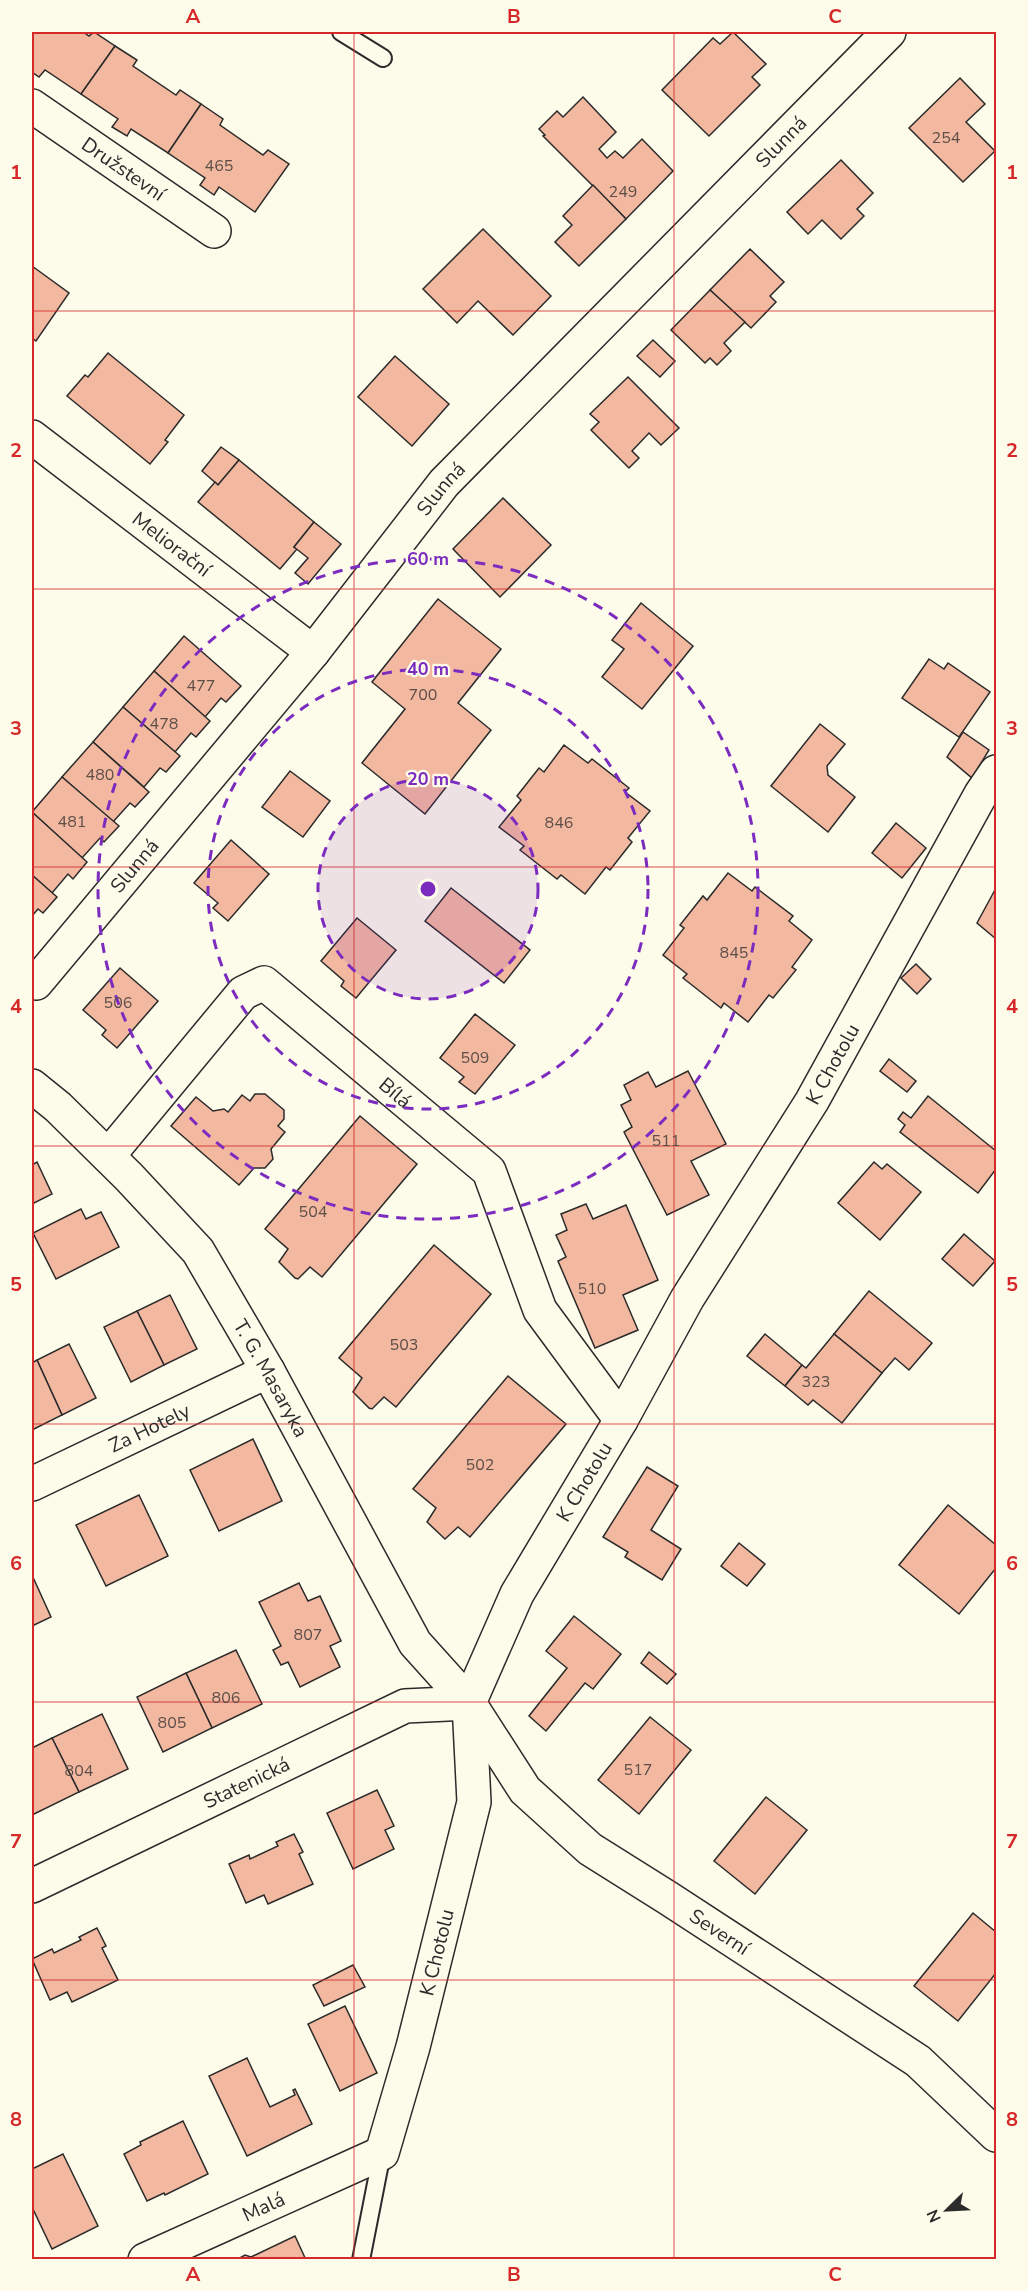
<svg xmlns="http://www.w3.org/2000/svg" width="1028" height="2291" font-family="'Nunito Sans',sans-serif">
  <rect width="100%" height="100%" fill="#fdfbea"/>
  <!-- building -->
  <g fill="#f2b8a0" stroke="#2b2b2b" stroke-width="1.5">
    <path d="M32,32H83L89,36L94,32L115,46L81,94L45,70L39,77L32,72Z"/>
    <path d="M733,32L766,64L752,77L760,85L709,136L662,90L713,38L720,44Z"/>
    <path d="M115,46L137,60L133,66L176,95L180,90L201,104L168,153L131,129L127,136L112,127L118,119L81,94Z"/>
    <path d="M960,78L985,104L966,122L995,151L963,182L909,128Z"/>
    <path d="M583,97L616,132L599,149L607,158L615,151L623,158L642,139L673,171L626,219L543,136L545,135L539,129L557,111L563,117Z"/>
    <path d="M201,104L223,119L220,125L263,155L268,150L289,164L255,212L219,187L214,195L200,185L205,178L168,153Z"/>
    <path d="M841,160L873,193L857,209L864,216L841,239L822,220L808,234L787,212Z"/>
    <path d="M593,185L626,219L579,266L555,242L572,225L563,216Z"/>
    <path d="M483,229L551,296L513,335L478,301L457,323L423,289Z"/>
    <path d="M750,249L784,282L770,296L776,302L751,328L710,290Z"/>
    <path d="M32,266L69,293L36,341L32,338Z"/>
    <path d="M710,290L745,322L724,343L731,351L717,365L710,358L705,363L671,330Z"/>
    <path d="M653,340L675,361L660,377L637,356Z"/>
    <path d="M108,353L184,415L165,440L168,442L150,464L67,396L85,375L88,377Z"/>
    <path d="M395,356L449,404L412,446L358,397Z"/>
    <path d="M628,377L679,428L661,445L649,433L632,451L639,458L629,468L591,430L599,422L590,414Z"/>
    <path d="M221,447L239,460L218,485L202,471Z"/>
    <path d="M239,460L314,522L294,547L297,549L280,569L198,502L215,482L218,485Z"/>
    <path d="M503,498L551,545L500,597L453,549Z"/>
    <path d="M314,522L341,544L308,584L295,573L308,558L294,547Z"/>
    <path d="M438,599L501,649L458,703L491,730L425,814L362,763L405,709L372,682Z"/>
    <path d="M641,603L693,646L642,709L602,677L624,649L612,640Z"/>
    <path d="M184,636L241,686L226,702L221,698L205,717L154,671Z"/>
    <path d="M929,659L944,669L948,663L990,692L959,737L902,698Z"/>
    <path d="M154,671L210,721L196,737L191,733L175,752L123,707Z"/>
    <path d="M123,707L180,756L166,772L160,768L144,787L93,742Z"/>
    <path d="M820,724L845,744L827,766L828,775L855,797L828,832L771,786Z"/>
    <path d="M963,732L989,750L972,778L947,757Z"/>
    <path d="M93,742L149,792L135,807L130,803L113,822L62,777Z"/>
    <path d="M564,745L588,763L592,759L629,788L625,792L650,811L628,838L632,842L610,870L606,867L585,894L561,875L557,879L520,850L524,846L499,827L521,800L517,796L539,768L544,772Z"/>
    <path d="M290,771L330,801L303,837L262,807Z"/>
    <path d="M62,777L119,826L104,842L100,838L82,858L32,812Z"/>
    <path d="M32,812L87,862L73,879L68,874L52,893L32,875Z"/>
    <path d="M896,823L926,848L902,878L872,853Z"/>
    <path d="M231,840L269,874L228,921L213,908L218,903L194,883Z"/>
    <path d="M728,873L752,891L755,887L793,916L789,921L812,940L792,967L796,970L773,998L769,995L748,1022L724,1003L721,1008L683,978L687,974L663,955L684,928L680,925L703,896L707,900Z"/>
    <path d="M32,875L57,897L43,913L38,909L32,916Z"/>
    <path d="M451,888L530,950L504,983L425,921Z"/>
    <path d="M996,888V939L977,923Z"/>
    <path d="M357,918L396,950L356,998L341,986L344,981L321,961Z"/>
    <path d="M916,964L931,979L917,994L901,978Z"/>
    <path d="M120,968L158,1001L117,1048L102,1035L106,1030L83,1010Z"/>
    <path d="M475,1014L515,1045L475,1094L459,1082L464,1077L440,1058Z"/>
    <path d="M889,1059L916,1081L907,1092L880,1071Z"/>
    <path d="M688,1071L726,1144L691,1161L709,1195L667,1215L624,1132L632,1127L621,1105L631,1100L624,1085L648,1072L656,1087Z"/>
    <path d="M255,1094H265L284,1110V1119L278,1126L285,1132L271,1149L273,1159L265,1168H254L239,1185L171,1126L196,1097L213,1111L224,1109L228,1112L242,1095L250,1101Z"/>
    <path d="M928,1096L996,1151V1169L978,1193L900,1132L905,1125L898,1119L903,1112L911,1118Z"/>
    <path d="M360,1116L417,1164L322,1277L310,1267L298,1279L295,1278L279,1262L288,1249L265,1229Z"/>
    <path d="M37,1162L52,1194L32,1204V1165Z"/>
    <path d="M874,1162L882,1169L887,1164L921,1192L880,1240L838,1203Z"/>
    <path d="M586,1204L593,1219L626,1205L658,1280L623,1295L638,1330L595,1348L558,1261L566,1257L556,1235L567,1230L561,1214Z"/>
    <path d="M81,1209L86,1219L101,1212L119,1247L56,1279L33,1233Z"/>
    <path d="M964,1234L995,1261L973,1286L942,1259Z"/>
    <path d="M434,1245L491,1294L396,1407L384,1397L372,1409L369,1408L353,1392L362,1378L339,1358Z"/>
    <path d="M869,1291L932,1343L909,1370L895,1358L882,1373L834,1334Z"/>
    <path d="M170,1295L197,1349L164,1365L137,1311Z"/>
    <path d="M137,1311L164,1365L131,1382L104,1327Z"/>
    <path d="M765,1334L802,1365L785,1386L747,1356Z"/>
    <path d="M834,1334L882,1373L842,1423L813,1400L808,1405L785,1386L802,1365L806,1368Z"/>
    <path d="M69,1344L96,1398L62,1415L37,1360Z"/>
    <path d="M37,1360L62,1415L32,1430V1363Z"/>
    <path d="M508,1376L566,1424L470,1537L458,1527L445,1539L427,1522L436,1508L413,1489Z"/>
    <path d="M253,1439L282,1501L219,1531L190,1470Z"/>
    <path d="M647,1467L678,1486L651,1530L681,1549L662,1580L625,1557L628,1552L603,1537Z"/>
    <path d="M139,1495L168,1556L106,1586L76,1525Z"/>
    <path d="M948,1505L996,1545V1568L959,1614L899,1565Z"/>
    <path d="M739,1543L765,1564L747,1586L721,1566Z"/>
    <path d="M32,1575L51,1617L32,1626Z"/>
    <path d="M299,1583L308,1601L320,1596L341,1641L330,1646L340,1667L300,1687L288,1662L281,1665L273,1650L281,1646L259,1602Z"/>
    <path d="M574,1616L621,1654L593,1689L585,1683L546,1731L529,1716L567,1668L546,1651Z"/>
    <path d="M236,1650L262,1704L212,1728L186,1673Z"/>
    <path d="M649,1652L676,1674L667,1684L641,1663Z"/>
    <path d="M186,1673L212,1728L163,1752L137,1697Z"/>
    <path d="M102,1714L128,1769L79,1792L52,1738Z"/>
    <path d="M650,1717L691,1750L639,1814L598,1780Z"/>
    <path d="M52,1738L79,1792L32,1815V1748Z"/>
    <path d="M377,1790L394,1826L385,1830L394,1849L353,1869L327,1813Z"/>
    <path d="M766,1797L807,1830L755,1894L714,1861Z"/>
    <path d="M294,1834L303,1852L299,1854L313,1884L268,1904L264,1895L246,1903L229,1864L249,1855L250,1859L278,1846L276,1842Z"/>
    <path d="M973,1913L996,1932V1973L958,2021L914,1986Z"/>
    <path d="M97,1928L106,1946L102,1948L118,1980L72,2002L67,1992L50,2000L32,1959L52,1949L54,1953L81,1940L79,1937Z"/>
    <path d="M353,1965L365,1987L324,2006L313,1985Z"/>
    <path d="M345,2006L377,2073L340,2091L308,2024Z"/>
    <path d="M247,2058L270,2107L295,2095L293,2090L295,2089L312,2124L247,2156L209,2076Z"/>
    <path d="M183,2121L208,2174L165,2195L164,2193L147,2201L124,2154L141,2145L140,2142Z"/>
    <path d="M63,2154L98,2226L52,2249L32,2207V2169Z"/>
    <path d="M295,2236L306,2260H236L245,2255L251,2257Z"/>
  </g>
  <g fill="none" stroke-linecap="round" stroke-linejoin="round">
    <defs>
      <g id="lane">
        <path d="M341,32L383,58"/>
        <path d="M361,2260L382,2153"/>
      </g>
      <g id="street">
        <path id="s1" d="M32,106L214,231"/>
        <path id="s2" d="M32,437L313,652"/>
        <path id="s3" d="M36,983L313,652L444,483L889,32"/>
        <path id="s4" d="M32,1086L58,1107L129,1177L198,1251L268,1371L415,1643L469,1703L525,1790L590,1849L668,1898L918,2061L996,2135"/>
        <path id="s5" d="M108,1156L243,993L264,983L489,1171L540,1310L621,1420"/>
        <path id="s6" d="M32,1484L268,1371"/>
        <path id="s7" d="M32,1886L405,1706L469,1703"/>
        <path id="s8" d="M145,2260L382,2153L413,2047L474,1802L469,1703L517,1594L621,1420L687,1299L812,1101L981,794L996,772"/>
      </g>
    </defs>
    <!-- lane casing -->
    <use href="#lane" stroke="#2b2b2b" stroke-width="20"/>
    <!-- street casing -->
    <use href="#street" stroke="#2b2b2b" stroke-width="36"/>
    <!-- lane -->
    <use href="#lane" stroke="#fdfbea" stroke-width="16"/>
    <!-- street -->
    <use href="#street" stroke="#fdfbea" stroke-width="33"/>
  </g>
  <!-- grid -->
  <path fill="none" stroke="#d62828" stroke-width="1.5" stroke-opacity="0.55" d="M354,32V2260M674,32V2260M32,311H996M32,589H996M32,867H996M32,1146H996M32,1424H996M32,1702H996M32,1980H996"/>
  <!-- distance rings -->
  <circle cx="428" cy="889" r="110" fill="#7b2cbf" fill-opacity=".12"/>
  <g fill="none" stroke="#7b2cbf" stroke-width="3" stroke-dasharray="10 8">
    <circle cx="428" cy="889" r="110"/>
    <circle cx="428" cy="889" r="220"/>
    <circle cx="428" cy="889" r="330"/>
  </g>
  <g text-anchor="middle" stroke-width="4.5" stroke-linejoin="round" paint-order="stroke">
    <!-- number labels -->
    <g font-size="16" fill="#5d4e48">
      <text x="946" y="143">254</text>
      <text x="219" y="171">465</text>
      <text x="623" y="197">249</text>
      <text x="201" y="691">477</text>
      <text x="423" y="700">700</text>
      <text x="164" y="729">478</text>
      <text x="100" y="780">480</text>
      <text x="72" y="827">481</text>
      <text x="559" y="828">846</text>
      <text x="734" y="958">845</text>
      <text x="118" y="1008">506</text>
      <text x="475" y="1063">509</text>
      <text x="666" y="1146">511</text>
      <text x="313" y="1217">504</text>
      <text x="592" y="1294">510</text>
      <text x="404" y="1350">503</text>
      <text x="816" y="1387">323</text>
      <text x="480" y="1470">502</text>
      <text x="308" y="1640">807</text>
      <text x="226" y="1703">806</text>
      <text x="172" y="1728">805</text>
      <text x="638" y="1775">517</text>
      <text x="79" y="1776">804</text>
    </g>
    <!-- street labels -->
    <g font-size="20" fill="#2b2b2b" stroke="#fdfbea">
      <text dy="7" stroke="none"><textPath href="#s3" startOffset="1125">Slunná</textPath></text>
      <text dy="7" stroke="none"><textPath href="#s1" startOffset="111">Družstevní</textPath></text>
      <text dy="7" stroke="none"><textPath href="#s3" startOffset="639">Slunná</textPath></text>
      <text dy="7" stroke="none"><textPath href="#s2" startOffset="176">Meliorační</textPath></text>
      <text dy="7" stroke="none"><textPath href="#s3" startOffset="153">Slunná</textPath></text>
      <text dy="7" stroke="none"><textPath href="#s8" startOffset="1458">K Chotolu</textPath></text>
      <text dy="7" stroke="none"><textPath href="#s5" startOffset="406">Bílá</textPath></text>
      <text dy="7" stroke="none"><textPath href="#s4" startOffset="381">T. G. Masaryka</textPath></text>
      <text dy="7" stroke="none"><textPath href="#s6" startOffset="130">Za Hotely</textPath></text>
      <text dy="7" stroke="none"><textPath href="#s8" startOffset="972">K Chotolu</textPath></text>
      <text dy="7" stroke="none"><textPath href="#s7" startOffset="238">Statenická</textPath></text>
      <text dy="7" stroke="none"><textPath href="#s4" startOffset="1108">Severní</textPath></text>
      <text dy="7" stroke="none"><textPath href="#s8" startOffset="468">K Chotolu</textPath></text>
      <text dy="7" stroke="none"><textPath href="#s8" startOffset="130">Malá</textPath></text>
    </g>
  </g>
  <circle cx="428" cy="889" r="9" fill="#7b2cbf" stroke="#fdfbea" stroke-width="3"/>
  <g font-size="18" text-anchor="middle" font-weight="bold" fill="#7b2cbf" stroke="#fdfbea" stroke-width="4.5" stroke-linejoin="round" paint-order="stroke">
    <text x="428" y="565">60 m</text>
    <text x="428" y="675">40 m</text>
    <text x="428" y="785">20 m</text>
  </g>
  <!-- border -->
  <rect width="1028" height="2291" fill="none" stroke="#fdfbea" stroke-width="66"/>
  <!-- north arrow -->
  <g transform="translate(947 2210) rotate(246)" stroke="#fdfbea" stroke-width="4.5" paint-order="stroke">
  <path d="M0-4.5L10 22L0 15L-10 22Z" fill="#2b2b2b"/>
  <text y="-9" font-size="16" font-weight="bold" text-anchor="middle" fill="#2b2b2b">N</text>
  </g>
  <rect x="33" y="33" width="962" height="2225" fill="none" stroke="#d62828" stroke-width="2"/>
  <g font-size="20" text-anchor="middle" font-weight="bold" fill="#d62828">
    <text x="193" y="23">A</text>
    <text x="514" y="23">B</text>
    <text x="835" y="23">C</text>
    <text x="16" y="179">1</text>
    <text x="1012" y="179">1</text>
    <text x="16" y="457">2</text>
    <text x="1012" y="457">2</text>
    <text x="16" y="735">3</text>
    <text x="1012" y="735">3</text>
    <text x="16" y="1013">4</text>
    <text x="1012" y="1013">4</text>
    <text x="16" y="1291">5</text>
    <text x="1012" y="1291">5</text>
    <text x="16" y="1570">6</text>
    <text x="1012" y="1570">6</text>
    <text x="16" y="1848">7</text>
    <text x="1012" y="1848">7</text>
    <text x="16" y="2126">8</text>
    <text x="1012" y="2126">8</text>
    <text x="193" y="2281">A</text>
    <text x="514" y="2281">B</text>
    <text x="835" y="2281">C</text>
  </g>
</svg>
